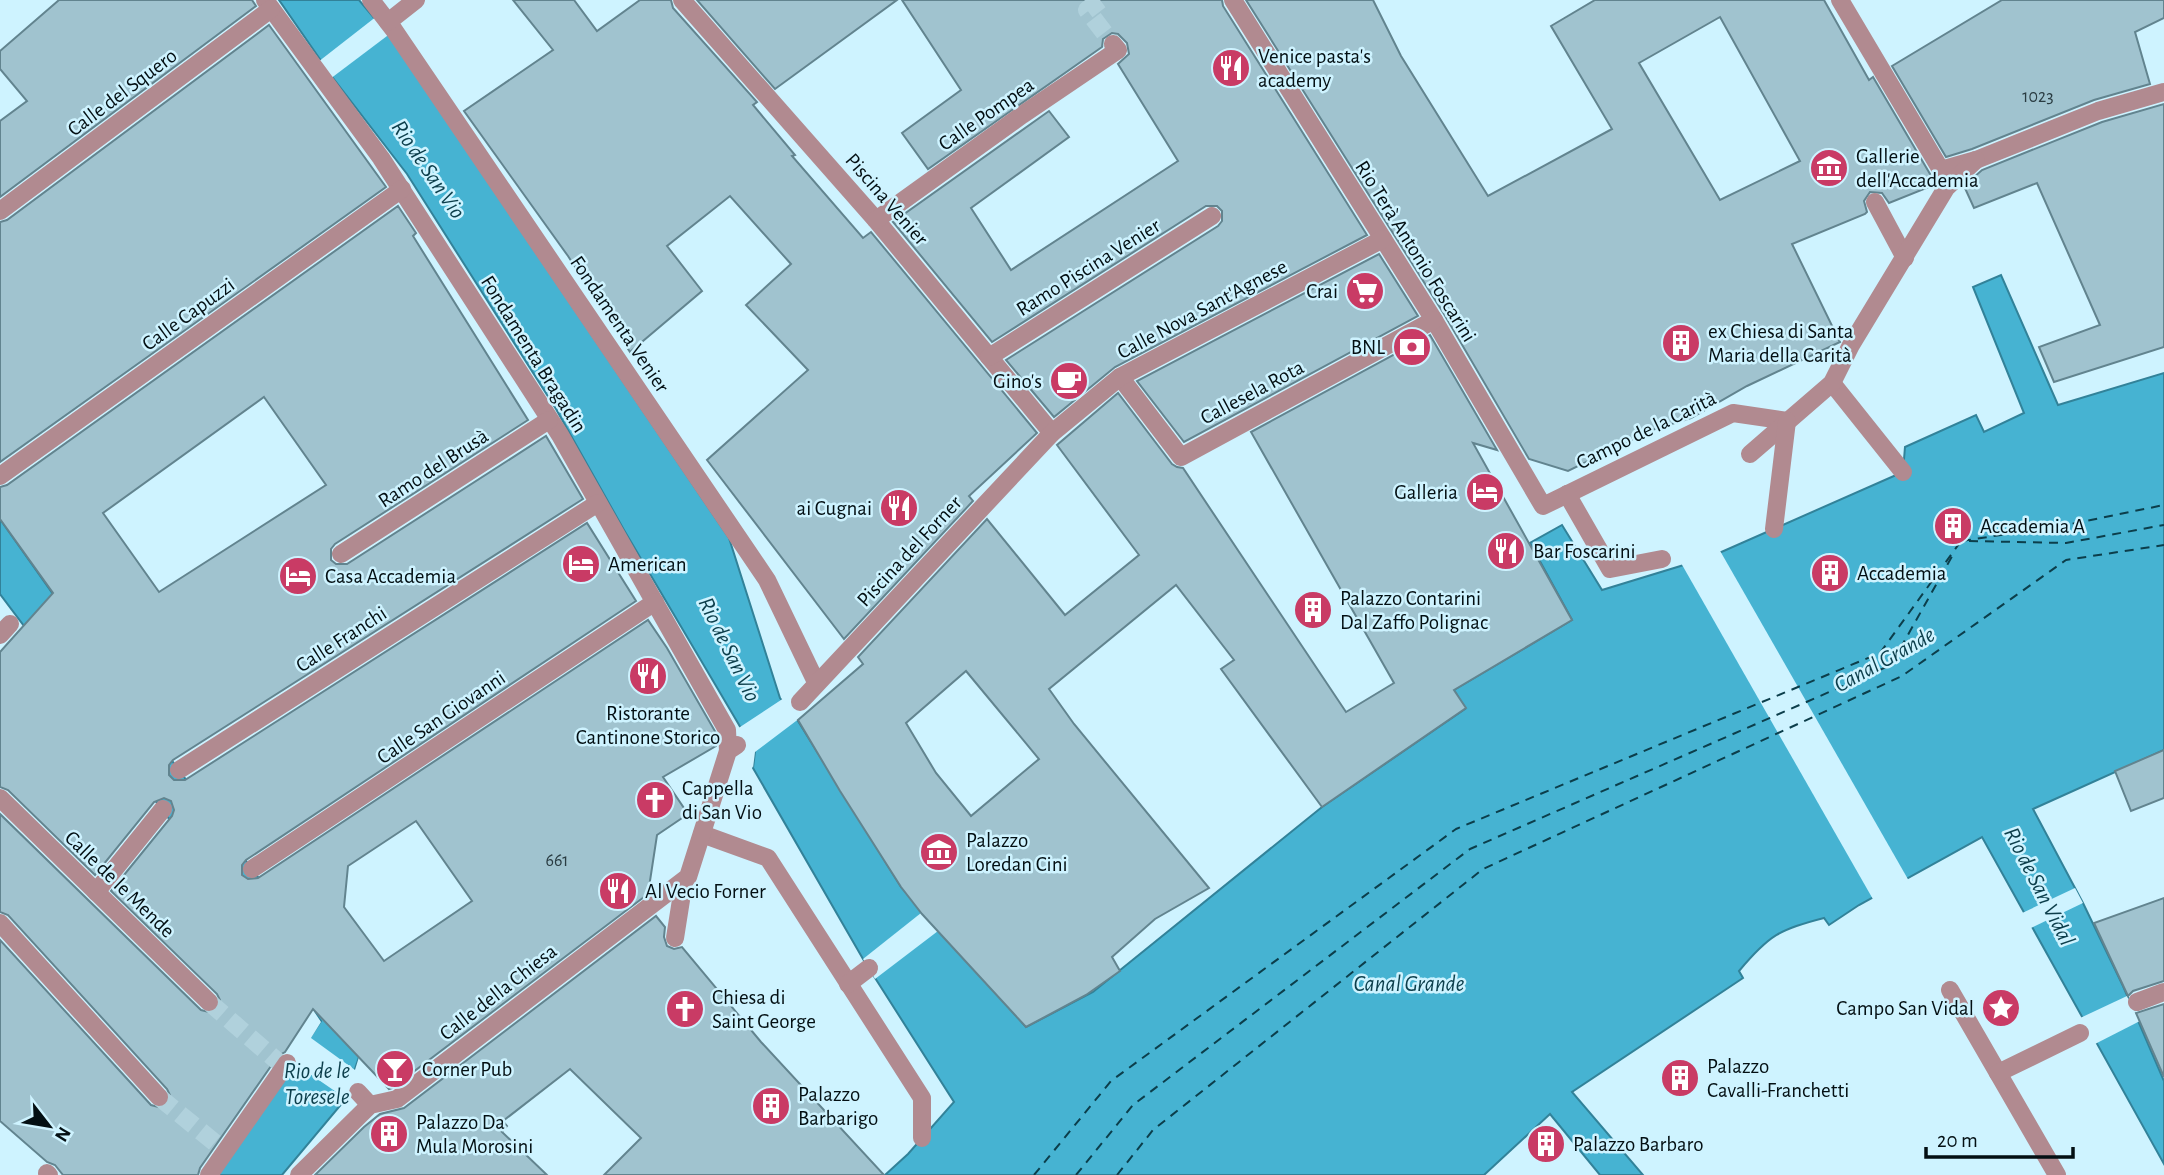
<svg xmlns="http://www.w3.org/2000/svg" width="2164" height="1175" font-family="'Alegreya Sans',sans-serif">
  <rect width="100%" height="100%" fill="#cef3ff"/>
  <!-- water -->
  <g fill="#46b3d2" stroke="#328299" stroke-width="2">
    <path d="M279,0H359L391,38L729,538L780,698L798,721L901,887L1026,1027L1093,992L1322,807L1465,709L1454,690L1572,620L1530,543L1562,525L1602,590L1710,557L1903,472L1905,447L1976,415L1984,432L2024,413L1973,287L2001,275L2058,405L2164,373V750L2033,809L2083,903L2123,986L2164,1081V1164L1982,837L1859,905L1829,925L1824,918C1780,929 1769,935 1739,971L1743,978L1572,1092L1643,1175H1600L1550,1114L1484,1175H885L908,1154L954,1102L863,959L753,768L755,752L624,530L556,409L407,174L333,78Z"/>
    <path d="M0,519L139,716L294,926L359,1057L344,1101L282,1175H218L321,1021L0,594Z"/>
  </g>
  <!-- pier -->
  <g fill="#cef3ff">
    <path d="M377,16L391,33L330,79L318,62Z"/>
    <path d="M1719,549L1909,881L1874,901L1681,563Z"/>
    <path d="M784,698L800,718L755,752L753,768L750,763L751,753L737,729Z"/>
    <path d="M2075,888L2083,903L2029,929L2020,914Z"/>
    <path d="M921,913L938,931L875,979L863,959Z"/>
    <path d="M2127,996L2140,1021L2093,1045L2078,1019Z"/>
    <path d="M313,1010L321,1022L311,1038L355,1070L359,1057L362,1060L347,1103L344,1101L345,1098L291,1061L317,1022L311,1013Z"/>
  </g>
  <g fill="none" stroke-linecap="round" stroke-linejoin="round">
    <!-- ferry -->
    <g stroke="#0c3e4b" stroke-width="2" stroke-dasharray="9 7" stroke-linecap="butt">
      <path d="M1962,541L2066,525L2164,505"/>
      <path d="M1969,541L2066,543L2164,525"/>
      <path d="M1034,1175L1111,1081L1456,829L1880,653L1961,541"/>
      <path d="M1076,1175L1133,1105L1470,849L1891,665L1955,551"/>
      <path d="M1117,1175L1153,1130L1483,869L1902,676L2066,560L2164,545"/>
    </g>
  </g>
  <!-- building -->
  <g fill="#a0c3cf" stroke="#62848f" stroke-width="2" fill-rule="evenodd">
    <path d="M59,0H252L256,6L0,197V121L27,101L0,69V51Z"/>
    <path d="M513,0H574L597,31L640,0H671L673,8L757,102L753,105L795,155L792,156L863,238L871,232L1037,433L969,496L973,501L844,639L707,460L808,370L746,305L791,264L730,196L667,246L702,291L630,352L568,256L464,111L553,50Z"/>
    <path d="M697,0H897L775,89Z"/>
    <path d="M902,0H1222L1223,6L1367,235L1115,367L1054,417L1006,360L1218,226L1222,221V211L1217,206H1206L992,342L893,222L1049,111L1069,137L971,208L1011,270L1178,161L1118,64L1129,54L1127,43L1118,34L1112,33L1103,39L1102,47L928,169L902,133L961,90Z"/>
    <path d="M1246,0H1373L1401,56L1488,196L1612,129L1551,26L1595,0H1824L1869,80L1873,77L1930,174L1934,185L1889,203L1882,193L1870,192L1864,201L1867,212L1865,214L1792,244L1840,342L1747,386L1691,418L1652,430L1568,471L1529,459L1444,314ZM1720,17L1800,161L1720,200L1639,63Z"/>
    <path d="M2002,0H2164V18L2135,32L2150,84L2094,100L1972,149L1946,157L1892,66Z"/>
    <path d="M269,25L386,187L0,462V222L7,220Z"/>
    <path d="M2164,104V347L2054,382L2039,347L2100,325L2037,183L1974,208L1964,186L1982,170L2102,122Z"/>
    <path d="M398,206L416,233L413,236L528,420L335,544L331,549V560L336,564H347L546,436L583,499L173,760L169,765V775L174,780H185L587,523L636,601L246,860L242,865V875L248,879L258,878L648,620L667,648L716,733V746L663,777L688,814L657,835L648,894L392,1088L389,1089L313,1009L285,1052L278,1056L200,1168L198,1175H63L55,1165L47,1162L0,1121V940L151,1105L162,1108L167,1105L170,1095L167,1089L8,915L0,912V814L201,1010L213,1013L220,1005V1000L217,994L111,891L172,816L174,810L171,801L164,798L154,802L95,875L8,790L0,787V652L53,593L0,519V487L7,485ZM264,397L326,485L159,592L103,513ZM416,821L472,901L384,961L344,907L348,866Z"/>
    <path d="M1379,254L1418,316L1184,442L1137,381Z"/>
    <path d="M1430,335L1497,450L1473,443L1572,620L1454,690L1466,708L1322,807L1221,669L1234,660L1176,585L1049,689L1074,724L1209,888L1155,919L1112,957L1120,971L1086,995L1026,1027L922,914L901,887L840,791L798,720L863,664L858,657L987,519L1065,615L1139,555L1057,445L1118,393L1172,464L1177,467L1183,468L1346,712L1394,683L1251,432ZM966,671L1039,759L971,816L936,773L906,723Z"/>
    <path d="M2164,750V798L2131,811L2115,771Z"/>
    <path d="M2164,898V981L2133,991L2128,996L2094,923Z"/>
    <path d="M656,916L665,927L664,937L667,946L674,949L682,947L761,1042L884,1175H604L641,1138L570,1069L503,1121L507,1126L502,1132L547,1175H315L364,1127L380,1114L404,1108Z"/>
    <path d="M2164,1004V1077L2136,1013Z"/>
  </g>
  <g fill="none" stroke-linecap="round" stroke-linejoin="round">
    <!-- minor-tunnel -->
    <g stroke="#b0d1dc" stroke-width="18" stroke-dasharray="18 9" stroke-linecap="butt">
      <path d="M1100,0L1087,10L1113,44"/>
      <path d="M209,1002L284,1067"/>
      <path d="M159,1097L225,1151"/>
    </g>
    <!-- minor -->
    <g stroke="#b18a90" stroke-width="18">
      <path d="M265,0L381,158L560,435L727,730L728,751"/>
      <path d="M371,0L394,30L767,580L816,682"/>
      <path d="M682,0L876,220L1052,433"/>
      <path d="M1233,0L1434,320L1543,506L1733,413L1787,421"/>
      <path d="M1840,0L1941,170L1943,179"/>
      <path d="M388,22L416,0"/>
      <path d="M1941,170L1976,160L2098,111L2164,92"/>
      <path d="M1875,202L1905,258"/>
      <path d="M0,211L271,9"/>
      <path d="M876,220L1022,115L1118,50L1113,44"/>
      <path d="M989,357L1212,216"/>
      <path d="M1120,377L1181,457L1434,320"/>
      <path d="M1832,383L1903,472"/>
      <path d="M1750,454L1832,383L1851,345L1946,188L1976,160"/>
      <path d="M0,476L402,189"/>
      <path d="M1567,494L1610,569L1662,559"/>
      <path d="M1774,529L1787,421"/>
      <path d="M341,554L549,420"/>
      <path d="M0,635L10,624"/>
      <path d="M800,702L1052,433L1120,377L1383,239"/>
      <path d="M179,770L598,503"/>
      <path d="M0,798L209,1002"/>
      <path d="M702,834L768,858L922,1098V1138"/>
      <path d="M252,869L655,602"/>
      <path d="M96,892L163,809"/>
      <path d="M0,923L159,1097"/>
      <path d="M675,938L684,881"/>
      <path d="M848,984L869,968"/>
      <path d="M1950,990L2057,1175"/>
      <path d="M2137,1002L2164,992"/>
      <path d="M1998,1073L2080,1033"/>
      <path d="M358,1092L370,1105"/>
      <path d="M47,1173L49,1175"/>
      <path d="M209,1175L287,1063"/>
      <path d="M299,1175L370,1105L397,1099L688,877L728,751L737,745"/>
    </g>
  </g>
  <!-- icons -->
  <defs>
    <symbol id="restaurant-disc" viewBox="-11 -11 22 22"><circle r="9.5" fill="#c93b65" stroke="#cef3ff"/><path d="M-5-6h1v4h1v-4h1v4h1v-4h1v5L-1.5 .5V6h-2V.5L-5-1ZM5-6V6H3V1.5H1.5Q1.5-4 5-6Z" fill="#fff"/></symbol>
    <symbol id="museum-disc" viewBox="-11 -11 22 22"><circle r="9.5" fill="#c93b65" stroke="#cef3ff"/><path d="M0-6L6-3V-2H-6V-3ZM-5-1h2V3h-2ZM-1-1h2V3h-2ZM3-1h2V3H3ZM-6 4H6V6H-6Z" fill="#fff"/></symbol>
    <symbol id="supermarket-disc" viewBox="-11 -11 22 22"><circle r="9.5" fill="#c93b65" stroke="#cef3ff"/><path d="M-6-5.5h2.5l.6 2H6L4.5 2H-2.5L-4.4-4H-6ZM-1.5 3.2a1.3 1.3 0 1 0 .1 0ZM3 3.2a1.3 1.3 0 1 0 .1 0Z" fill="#fff"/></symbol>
    <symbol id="building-disc" viewBox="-11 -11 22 22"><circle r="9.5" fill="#c93b65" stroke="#cef3ff"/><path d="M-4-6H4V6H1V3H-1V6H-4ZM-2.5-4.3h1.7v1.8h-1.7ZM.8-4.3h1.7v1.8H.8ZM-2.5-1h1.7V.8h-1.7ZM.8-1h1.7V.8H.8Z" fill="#fff"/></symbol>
    <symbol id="bank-disc" viewBox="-11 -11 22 22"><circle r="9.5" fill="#c93b65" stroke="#cef3ff"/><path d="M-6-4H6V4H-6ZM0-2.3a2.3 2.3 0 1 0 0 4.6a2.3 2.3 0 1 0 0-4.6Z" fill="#fff"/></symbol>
    <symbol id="cafe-disc" viewBox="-11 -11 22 22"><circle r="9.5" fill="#c93b65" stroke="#cef3ff"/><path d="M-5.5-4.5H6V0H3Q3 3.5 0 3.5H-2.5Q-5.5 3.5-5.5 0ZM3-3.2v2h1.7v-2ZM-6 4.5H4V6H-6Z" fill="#fff"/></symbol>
    <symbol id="hotel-disc" viewBox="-11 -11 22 22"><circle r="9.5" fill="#c93b65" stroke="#cef3ff"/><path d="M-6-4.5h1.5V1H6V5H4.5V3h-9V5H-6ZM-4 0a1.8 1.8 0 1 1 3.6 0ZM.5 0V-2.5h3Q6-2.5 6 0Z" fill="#fff"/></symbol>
    <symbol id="church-disc" viewBox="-11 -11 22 22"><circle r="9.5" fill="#c93b65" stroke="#cef3ff"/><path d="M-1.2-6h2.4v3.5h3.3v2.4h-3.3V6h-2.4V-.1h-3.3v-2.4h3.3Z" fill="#fff"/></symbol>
    <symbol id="sight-disc" viewBox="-11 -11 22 22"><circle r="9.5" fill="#c93b65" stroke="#cef3ff"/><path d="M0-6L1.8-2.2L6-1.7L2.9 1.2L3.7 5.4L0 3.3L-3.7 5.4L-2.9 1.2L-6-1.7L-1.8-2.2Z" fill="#fff"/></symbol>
    <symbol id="bar-disc" viewBox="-11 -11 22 22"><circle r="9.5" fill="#c93b65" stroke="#cef3ff"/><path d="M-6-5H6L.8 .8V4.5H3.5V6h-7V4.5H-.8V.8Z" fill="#fff"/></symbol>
  </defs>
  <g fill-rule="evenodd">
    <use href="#restaurant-disc" x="1209" y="46" width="44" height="44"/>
    <use href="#museum-disc" x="1807" y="146" width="44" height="44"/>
    <use href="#supermarket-disc" x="1343" y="269" width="44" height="44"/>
    <use href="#building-disc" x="1659" y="321" width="44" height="44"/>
    <use href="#bank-disc" x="1390" y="325" width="44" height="44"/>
    <use href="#cafe-disc" x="1047" y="359" width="44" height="44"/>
    <use href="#hotel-disc" x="1463" y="470" width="44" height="44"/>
    <use href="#restaurant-disc" x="877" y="486" width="44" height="44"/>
    <use href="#building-disc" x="1931" y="504" width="44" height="44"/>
    <use href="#restaurant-disc" x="1484" y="529" width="44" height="44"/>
    <use href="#hotel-disc" x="559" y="542" width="44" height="44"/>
    <use href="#building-disc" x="1808" y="551" width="44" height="44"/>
    <use href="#hotel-disc" x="276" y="554" width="44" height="44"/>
    <use href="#building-disc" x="1291" y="588" width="44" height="44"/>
    <use href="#restaurant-disc" x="626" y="654" width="44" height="44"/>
    <use href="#church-disc" x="633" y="778" width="44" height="44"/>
    <use href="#museum-disc" x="917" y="830" width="44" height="44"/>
    <use href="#restaurant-disc" x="596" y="869" width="44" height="44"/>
    <use href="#sight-disc" x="1979" y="986" width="44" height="44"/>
    <use href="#church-disc" x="663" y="987" width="44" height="44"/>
    <use href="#bar-disc" x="373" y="1047" width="44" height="44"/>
    <use href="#building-disc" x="1658" y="1056" width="44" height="44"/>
    <use href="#building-disc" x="749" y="1084" width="44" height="44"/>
    <use href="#building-disc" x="367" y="1112" width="44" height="44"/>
    <use href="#building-disc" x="1524" y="1122" width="44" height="44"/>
  </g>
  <g text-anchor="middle" stroke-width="5" stroke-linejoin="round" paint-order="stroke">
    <!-- number labels -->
    <g font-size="18" fill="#2a3c42">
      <text x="2038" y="102">1023</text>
      <text x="557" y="866">661</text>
    </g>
    <!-- poi labels -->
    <g font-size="21" fill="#030f13" stroke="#cef3ff" text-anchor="start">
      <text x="1258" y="63">Venice pasta's<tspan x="1258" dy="24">academy</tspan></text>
      <text x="1856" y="163">Gallerie<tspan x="1856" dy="24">dell'Accademia</tspan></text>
      <text x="1338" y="298" text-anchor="end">Crai</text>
      <text x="1708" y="338">ex Chiesa di Santa<tspan x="1708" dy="24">Maria della Carità</tspan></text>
      <text x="1385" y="354" text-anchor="end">BNL</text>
      <text x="1042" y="388" text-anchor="end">Gino's</text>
      <text x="1458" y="499" text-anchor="end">Galleria</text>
      <text x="872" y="515" text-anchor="end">ai Cugnai</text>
      <text x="1980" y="533">Accademia A</text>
      <text x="1533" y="558">Bar Foscarini</text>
      <text x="608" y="571">American</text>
      <text x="1857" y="580">Accademia</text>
      <text x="325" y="583">Casa Accademia</text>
      <text x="1340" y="605">Palazzo Contarini<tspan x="1340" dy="24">Dal Zaffo Polignac</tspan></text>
      <text x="648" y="720" text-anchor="middle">Ristorante<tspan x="648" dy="24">Cantinone Storico</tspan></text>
      <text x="682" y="795">Cappella<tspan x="682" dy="24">di San Vio</tspan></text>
      <text x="966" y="847">Palazzo<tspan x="966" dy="24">Loredan Cini</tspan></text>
      <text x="645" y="898">Al Vecio Forner</text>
      <text x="712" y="1004">Chiesa di<tspan x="712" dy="24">Saint George</tspan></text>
      <text x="1974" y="1015" text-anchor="end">Campo San Vidal</text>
      <text x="1707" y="1073">Palazzo<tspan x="1707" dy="24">Cavalli-Franchetti</tspan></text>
      <text x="422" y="1076">Corner Pub</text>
      <text x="798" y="1101">Palazzo<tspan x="798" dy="24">Barbarigo</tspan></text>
      <text x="416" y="1129">Palazzo Da<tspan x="416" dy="24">Mula Morosini</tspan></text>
      <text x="1573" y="1151">Palazzo Barbaro</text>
    </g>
    <!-- street labels -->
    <g font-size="21" fill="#030f13" stroke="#cef3ff">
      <text transform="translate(122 92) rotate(-37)" y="7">Calle del Squero</text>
      <text transform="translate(986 114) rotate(-35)" y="7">Calle Pompea</text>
      <text transform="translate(887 199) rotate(49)" y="7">Piscina Venier</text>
      <text transform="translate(1416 251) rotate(58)" y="7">Rio Terà Antonio Foscarini</text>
      <text transform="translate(1088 267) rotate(-32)" y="7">Ramo Piscina Venier</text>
      <text transform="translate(1202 309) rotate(-28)" y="7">Calle Nova Sant'Agnese</text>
      <text transform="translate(188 314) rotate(-36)" y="7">Calle Capuzzi</text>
      <text transform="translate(620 324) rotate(56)" y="7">Fondamenta Venier</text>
      <text transform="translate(534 354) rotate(58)" y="7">Fondamenta Bragadin</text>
      <text transform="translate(1252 392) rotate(-28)" y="7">Callesela Rota</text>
      <text transform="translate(1646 430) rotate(-26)" y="7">Campo de la Carità</text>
      <text transform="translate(433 468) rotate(-33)" y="7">Ramo del Brusà</text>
      <text transform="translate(909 551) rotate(-47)" y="7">Piscina del Forner</text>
      <text transform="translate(341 639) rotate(-33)" y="7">Calle Franchi</text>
      <text transform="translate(441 717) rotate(-34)" y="7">Calle San Giovanni</text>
      <text transform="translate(120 884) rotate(44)" y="7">Calle de le Mende</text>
      <text transform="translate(498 992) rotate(-38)" y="7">Calle della Chiesa</text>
    </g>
    <!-- water labels -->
    <g font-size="23" font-style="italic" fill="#0c3e4b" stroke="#cef3ff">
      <text transform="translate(429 169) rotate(56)" y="8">Rio de San Vio</text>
      <text transform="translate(730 649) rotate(64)" y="8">Rio de San Vio</text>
      <text transform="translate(1884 659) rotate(-29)" y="8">Canal Grande</text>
      <text transform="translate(2040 886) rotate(63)" y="8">Rio de San Vidal</text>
      <text x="1409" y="991">Canal Grande</text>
      <text x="317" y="1078">Rio de le<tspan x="317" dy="26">Toresele</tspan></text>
    </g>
  </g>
  <!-- north arrow -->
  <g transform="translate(49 1126) rotate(121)" stroke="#cef3ff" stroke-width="5" paint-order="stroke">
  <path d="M0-5L12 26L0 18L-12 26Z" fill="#030f13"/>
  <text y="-10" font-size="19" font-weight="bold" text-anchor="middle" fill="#030f13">N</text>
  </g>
  <!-- scale -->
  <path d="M1926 1147v10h147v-10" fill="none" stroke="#030f13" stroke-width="3.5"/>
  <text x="1937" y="1147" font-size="21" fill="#030f13" stroke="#cef3ff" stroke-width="5" paint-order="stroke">20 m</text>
</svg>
